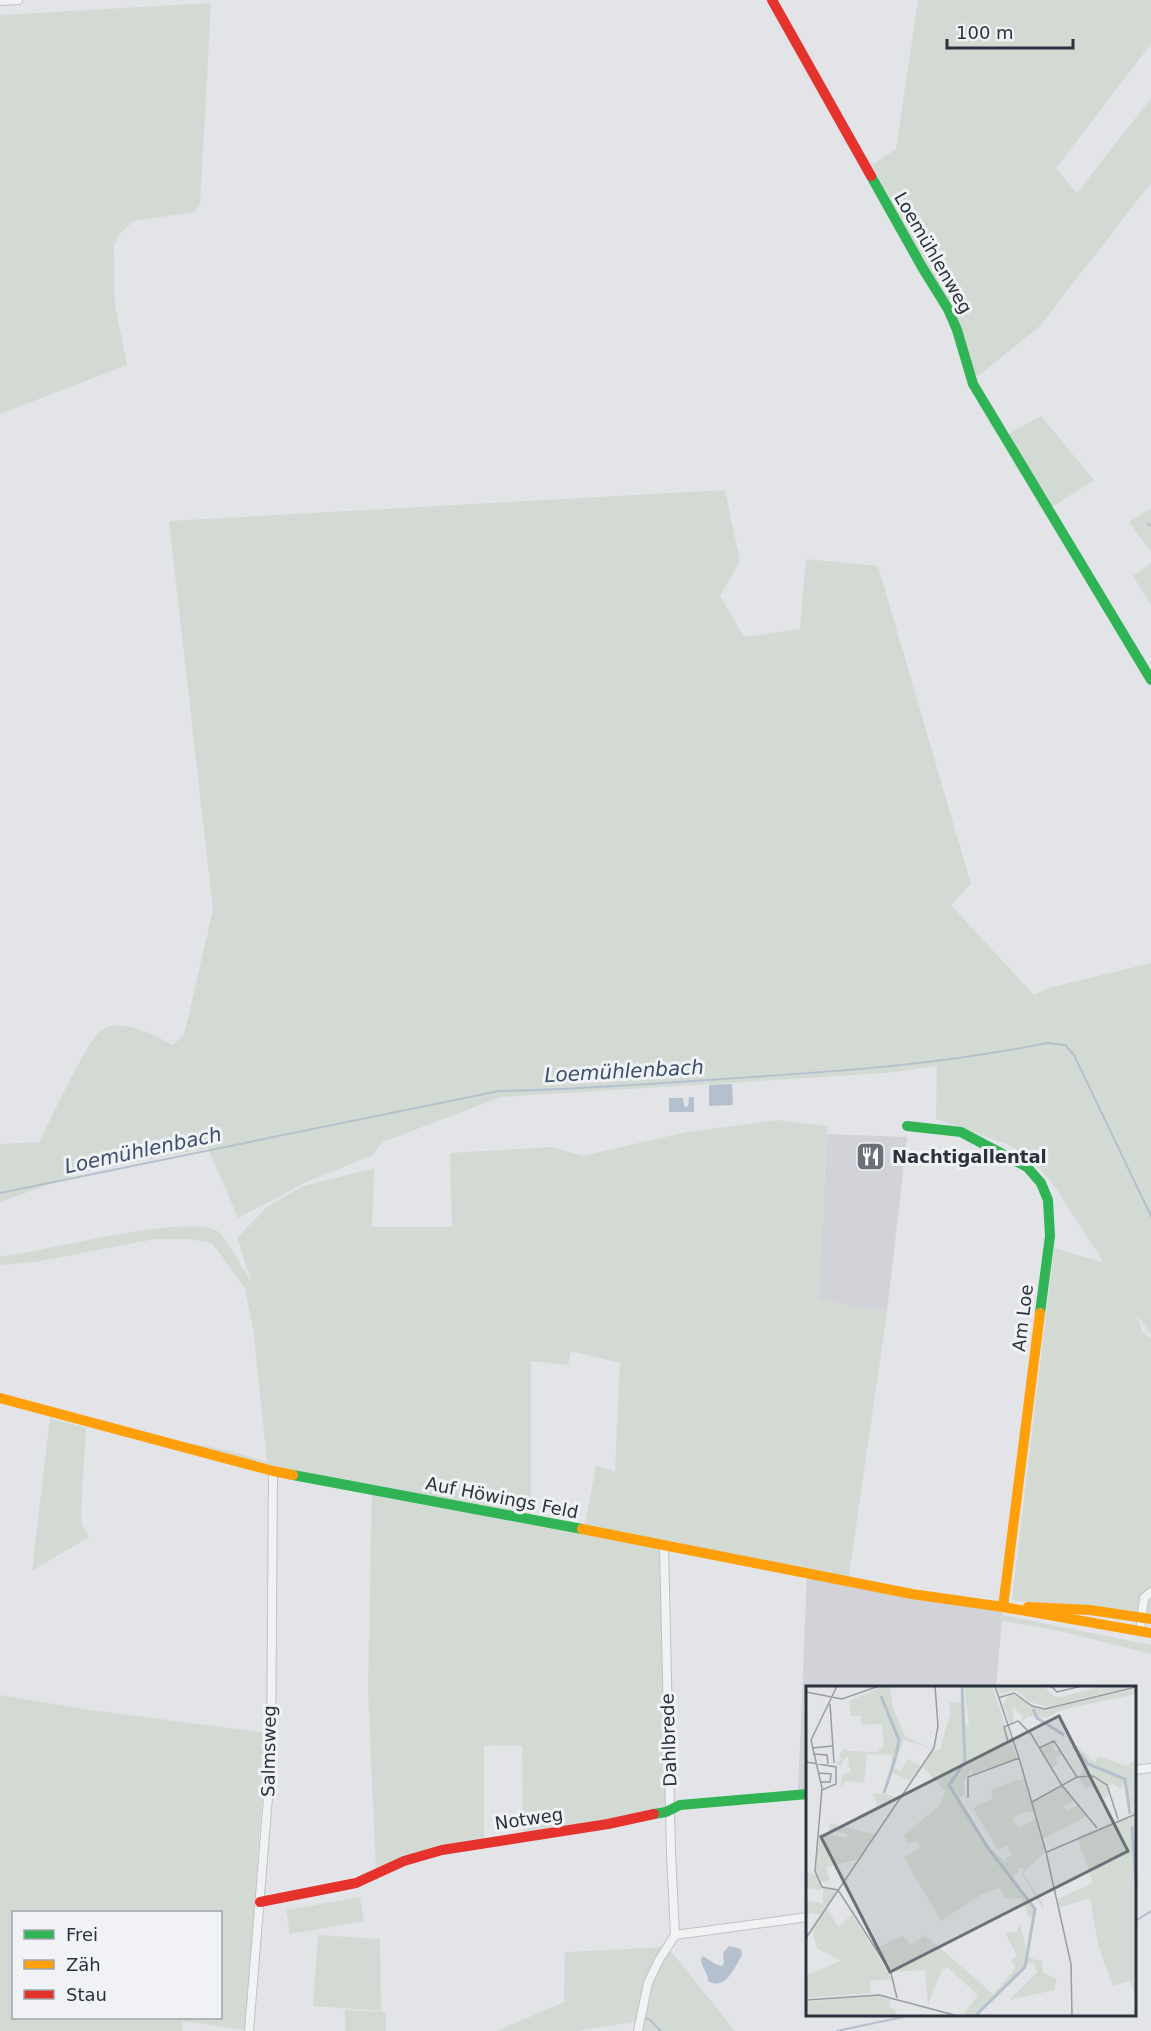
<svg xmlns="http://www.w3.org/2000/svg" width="1151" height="2031" font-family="'DejaVu Sans',sans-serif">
  <rect width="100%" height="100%" fill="#e2e4e7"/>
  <!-- built -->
  <g fill="#d1d3d9">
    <path d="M827,1134L907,1137L887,1312L818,1300Z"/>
    <path d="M807,1574L1003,1607L996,1687L808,1688L807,1790L798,1791Z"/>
  </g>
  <!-- green -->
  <g fill="#d3dad3" fill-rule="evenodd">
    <path d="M918,0H1151V44L1056,168L1077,193L1151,98V183L1039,327L978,376H971L948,310L872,165L896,149Z"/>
    <path d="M211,3L200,205L194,212L134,221L120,233L114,245L115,305L127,365L0,414V15Z"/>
    <path d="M1041,416L1094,480L1050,508L1007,435Z"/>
    <path d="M725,490L740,561L720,596L744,637L800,629L806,559L878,566L971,884L951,905L1034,995L1049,988L1151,963V1334L1136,1314L1142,1331L1151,1339V1614L1012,1600L1054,1248L1104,1263L1053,1184L1028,1156L1007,1144L936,1119L937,1066L887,1073L501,1097L383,1142L373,1155L308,1181L238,1218L208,1148L81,1173L0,1202V1144L39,1142C50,1122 88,1037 103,1029C122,1018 156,1036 173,1045L184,1035L213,910L169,521Z"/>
    <path d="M1151,508V552L1129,522Z"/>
    <path d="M1151,563V606L1133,576Z"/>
    <path d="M777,1120L827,1126L818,1300L887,1312L848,1582L664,1546L669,1807L664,1811L523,1834L522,1746L484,1745V1840L376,1870L368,1691L372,1490L368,1494L273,1471L177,1441L231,1451L267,1462L254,1335L245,1288L212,1243L188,1239H155L36,1262L0,1265V1256C42,1253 191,1211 219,1232C225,1237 246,1274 252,1283L237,1238L266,1208L303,1186L374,1168L372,1227H452L450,1153L552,1147L583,1156L687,1132ZM571,1351L620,1363L615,1471L596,1466L584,1530L531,1519V1361L568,1365Z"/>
    <path d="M50,1418L86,1428L81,1514L83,1526L89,1537L32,1571Z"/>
    <path d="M1003,1615L1151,1645V1654L1060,1631L992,1619Z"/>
    <path d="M0,1695L91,1710L267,1733L245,2030L183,2021L182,2031H0ZM14,1912H220V2018H14Z"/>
    <path d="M360,1897L364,1921L290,1934L286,1910Z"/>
    <path d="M318,1935L380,1939L381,2011L313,2006Z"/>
    <path d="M665,1947L655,1963L640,2021L577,2031H497L564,2002L565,1952Z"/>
    <path d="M669,1949L735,2031H661L647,2018L645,2019H648L660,2031H641L655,1976Z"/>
    <path d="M345,2010L386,2012V2031H345Z"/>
  </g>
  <!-- water -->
  <g fill="#b4c0ce">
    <path d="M732,1084L733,1105L709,1106V1085Z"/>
    <path d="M689,1097H694V1112H669V1098H683L684,1106L688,1107Z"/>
    <path d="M729,1946L741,1949L742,1955C734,1968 726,1991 708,1981C708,1972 701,1967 701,1959L703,1956L715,1964L722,1966L724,1963L723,1953Z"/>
  </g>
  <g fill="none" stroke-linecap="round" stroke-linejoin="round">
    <!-- stream -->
    <g stroke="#b4c0ce" stroke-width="2">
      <path d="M1148,524L1151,526"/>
      <path d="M0,1193L499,1091C574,1090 648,1084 722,1079C831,1072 940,1065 1047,1043L1065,1045L1074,1055L1151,1216"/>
      <path d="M1134,1922L1151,1911"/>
      <path d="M646,2019H649L661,2031"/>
      <path d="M837,2031L903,2017"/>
    </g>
    <defs>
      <g id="street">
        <path d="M0,1L18,0"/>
        <path d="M664,1546L671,1853L675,1935L808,1917"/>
        <path d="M1140,1631L1144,1598L1151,1592"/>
        <path d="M1134,1770L1151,1768"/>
        <path d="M249,2031L271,1760L273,1471"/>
        <path d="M638,2031L648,1983L659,1960L675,1935"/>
      </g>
    </defs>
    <!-- street casing -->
    <use href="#street" stroke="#c0c2c5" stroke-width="10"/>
    <!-- street -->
    <use href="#street" stroke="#f1f2f4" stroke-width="8"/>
    <!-- fast -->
    <g stroke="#30b455" stroke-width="10">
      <path d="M871,176L922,267L948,309L957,330L973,384L1151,680"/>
      <path d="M907,1126L961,1132L1027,1167L1041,1183L1048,1200L1050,1236L1040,1313"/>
      <path d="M293,1475L582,1529"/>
      <path d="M654,1814L666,1812L680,1805L808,1794"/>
    </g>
    <!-- slow -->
    <g stroke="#ff9f0a" stroke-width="10">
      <path d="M0,1398L273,1471L293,1475"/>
      <path d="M582,1529L912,1594L1003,1607L1151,1633"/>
      <path d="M1003,1607L1040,1313"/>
      <path d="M1028,1607L1090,1610L1151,1619"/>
    </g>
    <!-- jam -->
    <g stroke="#e5322d" stroke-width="10">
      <path d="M772,0L871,176"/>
      <path d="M260,1902L356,1883L404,1861L442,1850L608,1824L654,1814"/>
    </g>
  </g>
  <!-- icons -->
  <defs>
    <symbol id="restaurant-square" viewBox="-11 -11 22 22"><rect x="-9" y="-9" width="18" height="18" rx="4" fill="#6b7078" stroke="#f0f2f5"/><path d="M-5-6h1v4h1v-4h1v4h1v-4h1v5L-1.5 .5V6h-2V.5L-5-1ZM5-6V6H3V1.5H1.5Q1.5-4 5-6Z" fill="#fff"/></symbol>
  </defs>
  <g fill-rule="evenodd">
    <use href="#restaurant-square" x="854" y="1140" width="33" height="33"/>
  </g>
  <g text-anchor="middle" stroke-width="6" stroke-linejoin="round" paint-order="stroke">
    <!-- street labels -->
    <g font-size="18" fill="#2b313d" stroke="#f0f2f5">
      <text transform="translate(933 253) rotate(60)" y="6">Loemühlenweg</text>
      <text transform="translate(1023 1318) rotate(-83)" y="6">Am Loe</text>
      <text transform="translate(502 1498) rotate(11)" y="6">Auf Höwings Feld</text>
      <text transform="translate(669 1740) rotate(-92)" y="6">Dahlbrede</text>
      <text transform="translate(269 1751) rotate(-89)" y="6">Salmsweg</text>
      <text transform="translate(529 1819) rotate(-8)" y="6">Notweg</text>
    </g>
    <!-- poi labels -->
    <g font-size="18" font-weight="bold" fill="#2b313d" stroke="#f0f2f5" text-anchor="start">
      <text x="892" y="1163">Nachtigallental</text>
    </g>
    <!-- water labels -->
    <g font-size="20" font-style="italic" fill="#3a4e6d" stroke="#f0f2f5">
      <text transform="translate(624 1071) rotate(-3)" y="7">Loemühlenbach</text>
      <text transform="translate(143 1150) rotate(-12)" y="7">Loemühlenbach</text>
    </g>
  </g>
  <!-- overview -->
  <g transform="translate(806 1686)">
    <rect width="330" height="330" fill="#e2e4e7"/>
    <path d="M77,0H84L87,22L99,50L127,63L98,54L87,82L95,85L101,73L115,80L105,95L85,86L86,69L61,68L58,97L40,95L35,102L36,88L44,87L42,70L36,75V81L29,77L35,74L34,66L39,62L42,65L71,66L78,60L76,38L55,39V30H45L43,15ZM158,0H186L211,72L167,88L166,82L158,96L159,109L153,112L183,162L202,177L199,172L206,169L201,160L192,164L167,122L187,112L185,103L219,92L226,115L256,99L268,115L258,120L260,125L271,119L281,130L237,153L239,167L217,186L236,216L238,225L216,189L218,182L210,183L213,185L206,193L228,219V231L223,232L216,213L199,212L194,202L178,207L135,235L98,172L114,161L110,155L102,158L98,149L133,120L139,105L116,80L126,65L134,64L144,28L143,17L157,16L158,39L163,38ZM219,126H228L230,133L212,142L207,132ZM191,0H238L247,10L255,11L296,0L325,1L241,21L224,16L211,5L194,7ZM330,3V8L255,24L240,32L223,30L215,37L217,30L207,21V36L203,37L197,18L204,7L233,23ZM246,56L249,65L255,63L257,69L249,72L253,78L245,82L234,62ZM267,59L272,60L289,77L292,70L320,80L330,74V310L324,295L307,300L292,259L284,212L253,222L251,213L287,197L271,151L307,136L310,144L311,134L327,129L320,97L314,103L307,98L302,100V110L298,112L285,100L279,103L273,91L280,76L284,78ZM67,107L79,108L89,111L84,119L81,117L78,122L72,119L69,125L71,116ZM24,137L70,149L51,174L20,181L24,194L13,197L16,204L1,202L0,207V187L9,188L13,147L40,152L42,148L23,144ZM17,202L31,205L16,228L4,227L0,234V214L17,218ZM21,222L32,241L46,228L86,293L64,295L65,307L0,312V289L35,275L11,262L6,244ZM214,239L223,272L236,275L237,286L251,293L248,304L203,314L231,286L227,277H220L172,330L157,329L172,309L142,282L136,283L122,319L119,284L87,286L72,261L96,250L106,258L119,249L187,308L210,282L205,275L211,269L199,247L210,246ZM65,309L85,313L83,321L89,323L91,330H0V316Z" fill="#d3dad3" fill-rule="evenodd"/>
    <path fill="none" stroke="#b4c0ce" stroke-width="3" d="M156,0L159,76L143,99L182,162L229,223L219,281L169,330M75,10L93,54L90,69M227,23L231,32L258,49M267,60L282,78L319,93L324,128M78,107L90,70M326,141L330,198"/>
    <path fill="none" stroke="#999ca3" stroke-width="1.5" d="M31,0L5,54L16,102L9,185L16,201L32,204L47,227L85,287L91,312M189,0L213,72M245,0L251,6L276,0M0,6L36,13L73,0M192,12L208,7L226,20L239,23L330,1M24,18L28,77M207,55L202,56L198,41L212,35L225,48L255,98L291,142M6,62L26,60M7,68L21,69L22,78M0,76L30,81V98L16,104M13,87L25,88L24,96H15M271,91L287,90L301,99L312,133M162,112V91L213,72L240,166L265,278L266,330M226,116L271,91L248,55L233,62M241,166L330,128M0,252L128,62L132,40L129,0M0,314L73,309L152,330"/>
    <path fill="#6b7078" fill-opacity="0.15" stroke="#6b7078" stroke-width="3" d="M253,30L322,165L84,286L15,151Z"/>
    <rect width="330" height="330" fill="none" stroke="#2b313d" stroke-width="3"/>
  </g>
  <!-- legend -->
  <rect x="12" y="1911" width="210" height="108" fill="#f0f2f5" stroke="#a1a5ab" stroke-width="1.5"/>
  <rect x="24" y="1930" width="30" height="9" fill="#30b455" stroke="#a1a5ab" stroke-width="1.5"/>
  <text x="66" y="1941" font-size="18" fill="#2b313d">Frei</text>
  <rect x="24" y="1960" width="30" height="9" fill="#ff9f0a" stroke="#a1a5ab" stroke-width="1.5"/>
  <text x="66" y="1971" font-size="18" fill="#2b313d">Zäh</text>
  <rect x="24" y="1990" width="30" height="9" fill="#e5322d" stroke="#a1a5ab" stroke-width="1.5"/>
  <text x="66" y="2001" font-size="18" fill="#2b313d">Stau</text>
  <!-- scale -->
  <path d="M947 39v9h126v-9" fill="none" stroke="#2b313d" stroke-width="3"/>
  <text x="956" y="39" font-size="18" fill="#2b313d" stroke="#f0f2f5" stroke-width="4.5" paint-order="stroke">100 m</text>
</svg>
